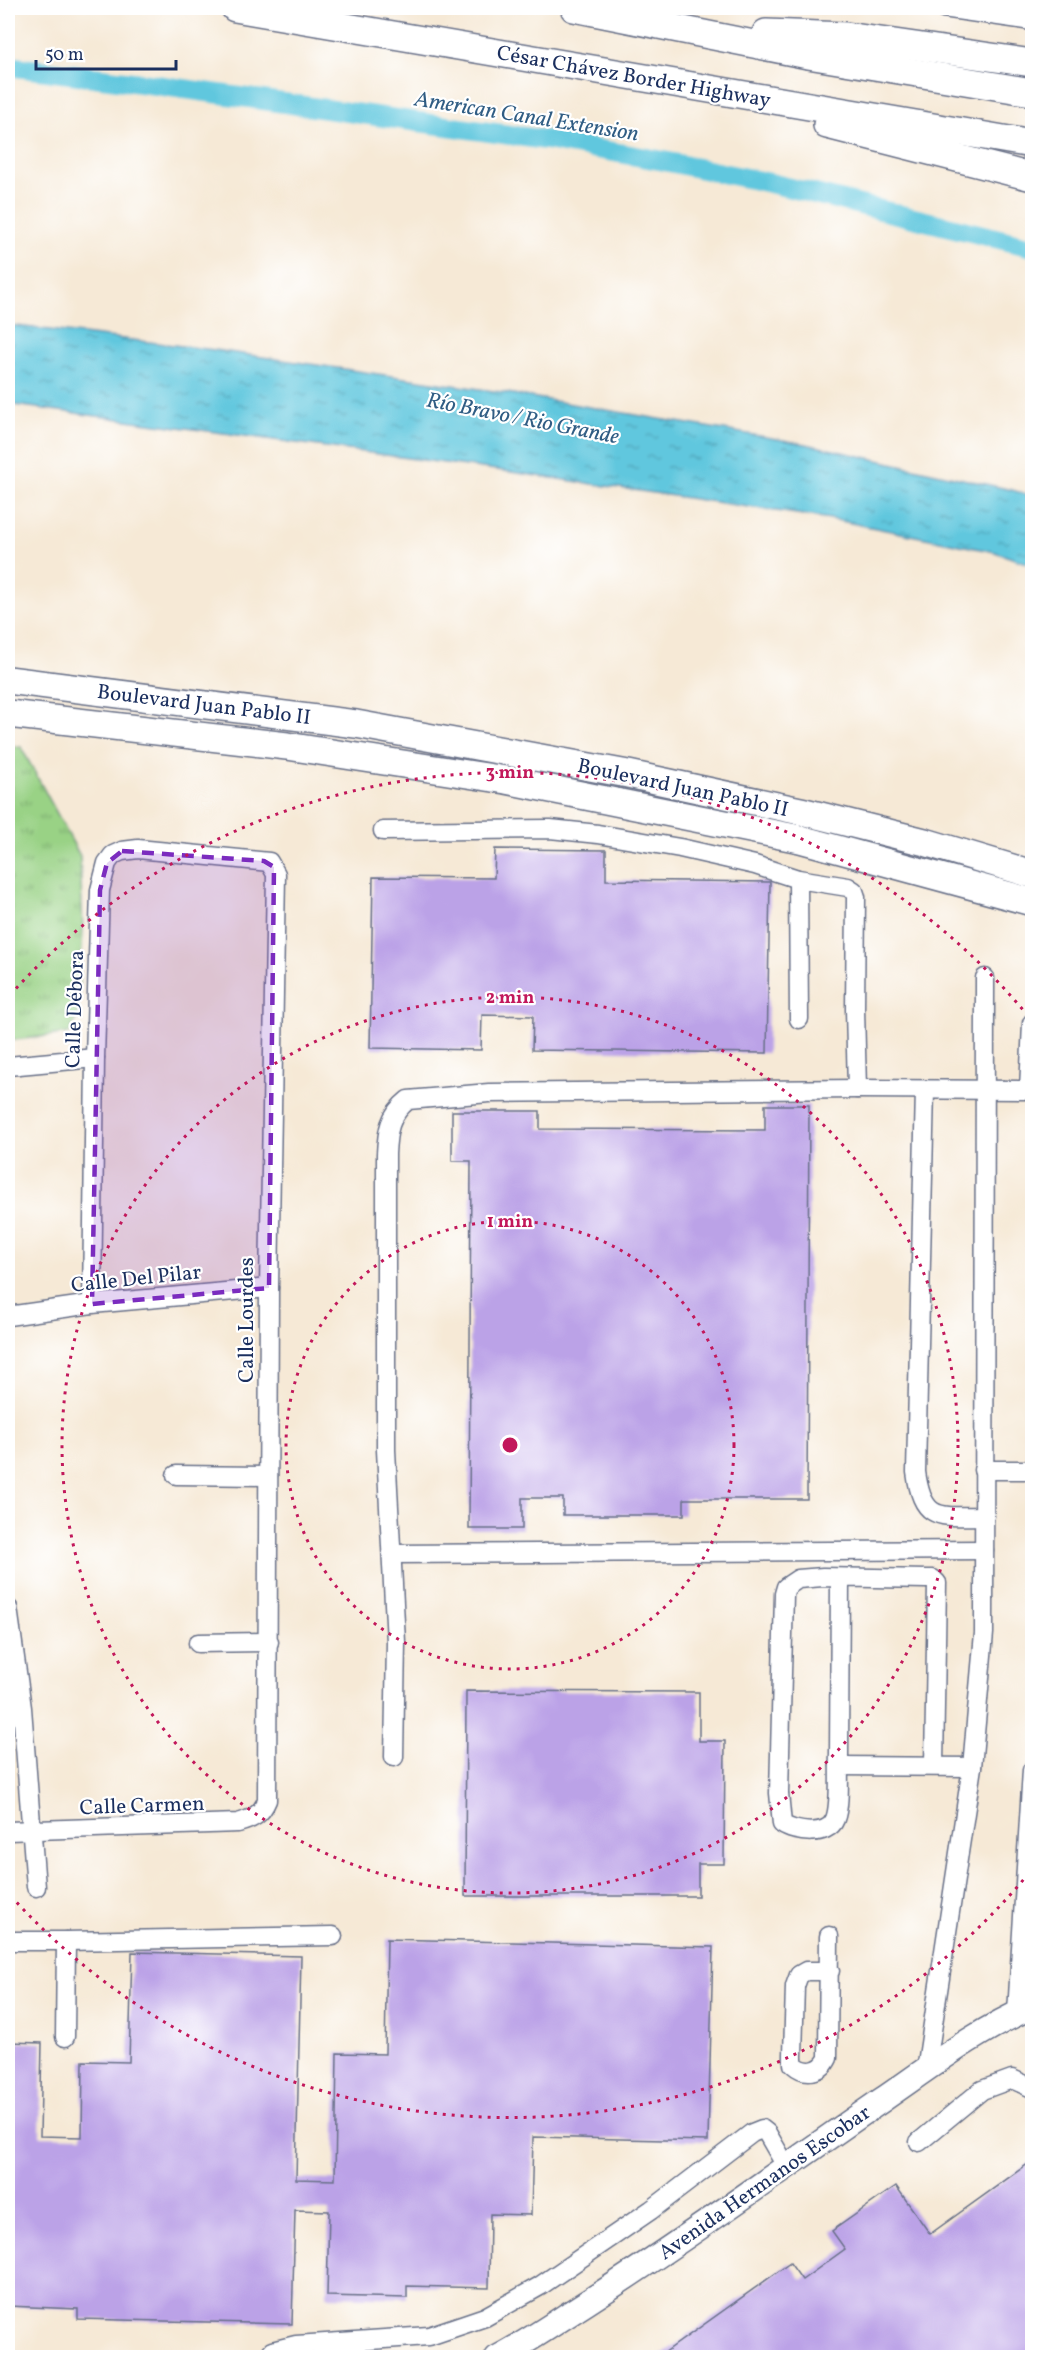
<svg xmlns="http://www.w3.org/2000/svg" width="1040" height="2365" font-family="Vollkorn,serif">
  <defs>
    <pattern id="grass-tufts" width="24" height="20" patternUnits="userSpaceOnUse" patternTransform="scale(1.5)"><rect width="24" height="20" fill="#99d285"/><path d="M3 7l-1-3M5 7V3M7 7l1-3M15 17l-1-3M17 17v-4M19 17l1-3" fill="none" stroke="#7cab70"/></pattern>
    <pattern id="water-ripples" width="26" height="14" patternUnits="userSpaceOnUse" patternTransform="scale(1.5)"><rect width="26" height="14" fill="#61c7de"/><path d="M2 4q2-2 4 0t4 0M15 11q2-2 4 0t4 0" fill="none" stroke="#4fa2b7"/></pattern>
  </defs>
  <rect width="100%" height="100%" fill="#fff"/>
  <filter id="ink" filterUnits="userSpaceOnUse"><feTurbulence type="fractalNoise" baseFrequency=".0167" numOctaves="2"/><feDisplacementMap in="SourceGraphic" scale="12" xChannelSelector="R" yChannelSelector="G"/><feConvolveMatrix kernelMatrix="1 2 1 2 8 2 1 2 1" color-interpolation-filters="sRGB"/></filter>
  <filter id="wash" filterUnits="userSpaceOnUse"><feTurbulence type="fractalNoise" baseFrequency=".008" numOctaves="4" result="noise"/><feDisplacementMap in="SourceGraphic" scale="24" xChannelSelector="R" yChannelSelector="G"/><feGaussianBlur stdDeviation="1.35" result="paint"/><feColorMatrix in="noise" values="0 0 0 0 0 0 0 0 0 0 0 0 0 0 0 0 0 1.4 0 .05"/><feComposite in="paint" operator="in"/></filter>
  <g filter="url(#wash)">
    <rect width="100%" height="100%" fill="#f6e9d6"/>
    <!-- grass -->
    <path fill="url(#grass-tufts)" stroke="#5a8072" stroke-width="1.5" d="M8,746L21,747L80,856L83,932L77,1016L70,1033L8,1041Z"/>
    <!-- water -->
    <path fill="url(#water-ripples)" stroke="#3e7b9e" stroke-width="1.5" d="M8,325L215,350L507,393L806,444L1012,490L1032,496V565L995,552L831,519L504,471L8,404Z"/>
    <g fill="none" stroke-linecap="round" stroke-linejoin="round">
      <!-- canal -->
      <path stroke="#61c7de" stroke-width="20" d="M8,66L156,85L546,140L664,161L770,183L1032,247"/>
    </g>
    <g id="blocks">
      <!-- building -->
      <g fill="#bba2e7">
        <path d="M495,849L606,850V880L770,882L767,1053L532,1050L533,1016L482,1015L481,1050L370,1048L373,877L494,878Z"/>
        <path d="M765,1105H809L807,1499H684V1515H563V1498H522V1529H469L471,1161H452V1111H540V1129L765,1130Z"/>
        <path d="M466,1691L699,1692V1741H725L724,1864H698V1896H465Z"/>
        <path d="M387,1939L713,1947L708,2141L533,2137L531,2215L490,2214L489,2288L407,2286V2298L327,2296L329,2211L295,2210L292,2324L78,2319V2309L8,2306V2042L42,2043L40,2136L82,2137L83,2061L129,2062L132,1952L301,1956L296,2179L335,2180L337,2053L385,2054Z"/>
        <path d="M1032,2161V2358H657L790,2263L802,2280L845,2249L832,2231L896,2186L930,2234Z"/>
      </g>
    </g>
  </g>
  <g filter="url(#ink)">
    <use href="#blocks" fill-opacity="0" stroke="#687088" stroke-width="1.5"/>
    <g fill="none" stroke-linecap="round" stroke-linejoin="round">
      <defs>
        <g id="minor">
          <path d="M943,8L1032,21"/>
          <path d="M383,831L550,829L598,834L680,848L755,865L798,879L848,887L854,891L856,897L855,1009L857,1089"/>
          <path d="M798,879L799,1019"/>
          <path d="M1032,1023L1029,1090H1032"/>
          <path d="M8,1066L95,1058"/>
          <path d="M925,1090L916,1472C923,1523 940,1516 985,1516"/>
          <path d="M8,1316L92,1304L269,1288"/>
          <path d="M983,1470H1032"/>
          <path d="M176,1475L268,1476"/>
          <path d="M392,1554L984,1550"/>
          <path d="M840,1578C840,1637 839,1695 839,1754C838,1771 841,1804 835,1819C828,1837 795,1833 782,1824L779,1793L784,1594L786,1587L798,1579L823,1577L926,1579H933L937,1583L934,1765"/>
          <path d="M8,1608L22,1708L36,1887"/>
          <path d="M198,1643L269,1642"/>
          <path d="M394,1757L396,1642L386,1450V1154C387,1132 389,1115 408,1100L489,1093L857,1089L1029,1090"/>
          <path d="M839,1766L972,1767"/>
          <path d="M8,1831L238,1823C252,1819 261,1815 267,1800L269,1288L276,874L269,862L138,849L122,851L113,855L107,863L100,890L95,1058L92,1304"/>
          <path d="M829,1936L828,2058C821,2073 805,2075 793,2064V2055L795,1986L799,1975L806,1971H830"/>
          <path d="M8,1941H66L65,2037"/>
          <path d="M66,1941L333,1936"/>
          <path d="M1017,2013L1032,1770"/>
          <path d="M926,2070L972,1767L984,1633L985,978"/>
          <path d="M919,2142L982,2090L1012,2079L1032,2088"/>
          <path d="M267,2358L272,2351L296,2345L429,2336L485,2317L540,2286L651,2210L752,2133L762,2129L767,2133L786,2166"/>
        </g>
        <path id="major" d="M497,2358C528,2342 556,2322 586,2303C687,2239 783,2168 882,2100C930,2067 979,2029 1032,2007"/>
        <g id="highway">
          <path d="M235,8L1032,144"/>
          <path d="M574,8L808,55L1032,92"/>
          <path d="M766,33L846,36L1032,63"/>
          <path d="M827,125L1032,177"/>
          <path d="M8,680L356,724L628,774L805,812L925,842L1032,874"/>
          <path d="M8,714L287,746L506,780L800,839L1032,902"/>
        </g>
      </defs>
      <!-- minor casing -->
      <use href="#minor" stroke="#687088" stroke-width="21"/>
      <!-- major casing -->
      <use href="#major" stroke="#687088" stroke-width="27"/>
      <!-- highway casing -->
      <use href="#highway" stroke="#687088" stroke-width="30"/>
      <!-- minor -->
      <use href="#minor" stroke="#fff" stroke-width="18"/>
      <!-- major -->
      <use href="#major" stroke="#fff" stroke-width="24"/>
      <!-- highway -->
      <use href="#highway" stroke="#fff" stroke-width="27"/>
    </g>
  </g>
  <!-- marked area -->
  <path fill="#7b2cbf" fill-opacity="0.2" stroke="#7b2cbf" stroke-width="4.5" stroke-dasharray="12 8" stroke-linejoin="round" d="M122,851L264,861L274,867L269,1288L92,1304L100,890L107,863Z"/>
  <!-- distance rings -->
  <g fill="none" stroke="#c2185b" stroke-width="3" stroke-dasharray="3 6">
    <circle cx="510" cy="1445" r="224"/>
    <circle cx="510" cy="1445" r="448"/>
    <path d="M1029 1873A673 673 0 0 1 10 1895M10 995A673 673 0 0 1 1029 1017"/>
  </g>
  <g text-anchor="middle" stroke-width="4.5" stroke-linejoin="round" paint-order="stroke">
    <!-- street labels -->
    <g font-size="21" fill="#1b2f5e" stroke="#fff">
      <text transform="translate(634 76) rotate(10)" y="7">César Chávez Border Highway</text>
      <text transform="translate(204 704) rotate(7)" y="7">Boulevard Juan Pablo II</text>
      <text transform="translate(683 787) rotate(12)" y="7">Boulevard Juan Pablo II</text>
      <text transform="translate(74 1009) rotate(-88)" y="7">Calle Débora</text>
      <text transform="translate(136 1278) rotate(-6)" y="7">Calle Del Pilar</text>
      <text transform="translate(246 1320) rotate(-90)" y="7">Calle Lourdes</text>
      <text transform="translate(142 1805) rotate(-2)" y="7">Calle Carmen</text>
      <text transform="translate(764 2182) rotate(-35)" y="7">Avenida Hermanos Escobar</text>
    </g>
    <!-- water labels -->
    <g font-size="22" font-style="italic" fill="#305d84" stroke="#fff">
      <text transform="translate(527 115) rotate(9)" y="8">American Canal Extension</text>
      <text transform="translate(523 417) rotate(11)" y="8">Río Bravo / Rio Grande</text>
    </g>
  </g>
  <circle cx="510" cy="1445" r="9" fill="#c2185b" stroke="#fff" stroke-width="3"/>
  <g font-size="18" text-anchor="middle" font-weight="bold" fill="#c2185b" stroke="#fff" stroke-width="4.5" stroke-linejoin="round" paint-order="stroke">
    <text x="510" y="778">3 min</text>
    <text x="510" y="1003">2 min</text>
    <text x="510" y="1227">1 min</text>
  </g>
  <!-- margin -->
  <rect width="1040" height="2365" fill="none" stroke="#fff" stroke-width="30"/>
  <!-- scale -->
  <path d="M36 60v9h140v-9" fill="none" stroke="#1b2f5e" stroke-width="3"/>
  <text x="45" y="60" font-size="18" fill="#1b2f5e" stroke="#ffffff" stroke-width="4.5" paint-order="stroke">50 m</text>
</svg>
